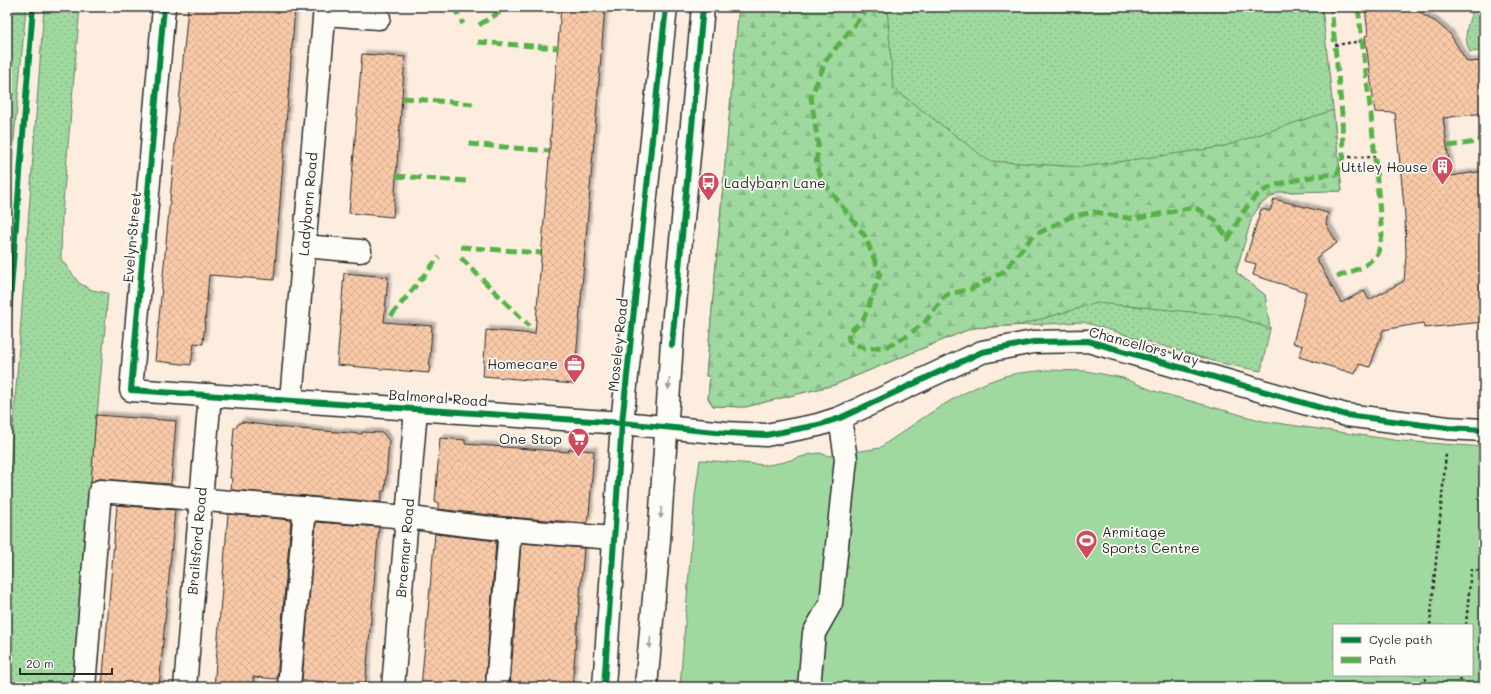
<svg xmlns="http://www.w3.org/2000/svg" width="1491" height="694" font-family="Mali,sans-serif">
  <defs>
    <pattern id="grass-dots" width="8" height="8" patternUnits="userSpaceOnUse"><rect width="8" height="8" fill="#9fd99f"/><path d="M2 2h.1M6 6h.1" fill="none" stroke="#89ba89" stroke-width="1.8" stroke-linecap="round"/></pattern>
    <pattern id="forest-firs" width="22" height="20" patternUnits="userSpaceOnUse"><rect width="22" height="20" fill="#9fd99f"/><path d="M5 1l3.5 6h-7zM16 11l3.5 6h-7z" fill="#89ba89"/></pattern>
    <pattern id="building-cross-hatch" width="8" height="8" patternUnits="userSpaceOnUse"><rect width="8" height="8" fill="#f9caa8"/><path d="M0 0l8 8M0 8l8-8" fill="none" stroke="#d6ae91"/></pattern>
    <filter id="shadow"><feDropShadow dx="3.5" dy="-3.5" stdDeviation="1" flood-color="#0004"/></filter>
  </defs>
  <rect width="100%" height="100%" fill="#fceddf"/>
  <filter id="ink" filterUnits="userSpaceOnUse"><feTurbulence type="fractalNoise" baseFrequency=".025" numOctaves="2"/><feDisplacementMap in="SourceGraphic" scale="8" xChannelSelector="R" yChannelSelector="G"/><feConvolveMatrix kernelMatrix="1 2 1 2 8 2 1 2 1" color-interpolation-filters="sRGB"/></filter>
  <g filter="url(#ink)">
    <!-- grass -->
    <g fill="url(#grass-dots)" stroke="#658265">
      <path d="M7,7H26L7,216Z"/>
      <path d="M44,7H80L62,215L61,259L79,283L92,290L108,293L73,687H7V511Z"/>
      <path d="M739,7H1322L1342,191L1278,192L1262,203L1250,216L1236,272L1265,295L1270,329L1261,371L1220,363L1083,322L972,328L834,385L745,407L713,406L708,398L710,376H706Z"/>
      <path d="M1474,7H1484V51L1470,52C1462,36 1468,23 1474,7Z"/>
    </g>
    <!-- forest -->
    <path fill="url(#forest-firs)" stroke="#658265" d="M739,7H887L893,88L989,161L1082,167L1222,147L1333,110L1342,191L1279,192L1262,203L1252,217L1236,272L1265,295L1270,329L1234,316L1097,303L1020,325L972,328L834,385L745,407L713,406L708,398L710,376H706Z"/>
    <!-- pitch -->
    <path fill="#9fd99f" stroke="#658265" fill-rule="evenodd" d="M1047,370L1086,371L1123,378L1154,391L1263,421L1401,441L1484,447V687H680L695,496L700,460L768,465L784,462L811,454L820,453L829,456L880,448L885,444C923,418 960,390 1005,376C1018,372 1034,372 1047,370ZM1334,625H1472V675H1334Z"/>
    <!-- building -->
    <g fill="url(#building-cross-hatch)" stroke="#2b2b2b" filter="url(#shadow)">
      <path d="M188,7H295L274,280L209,275L203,344L194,343L191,365L155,361Z"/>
      <path d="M561,7H605L574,384L483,376L486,330L535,334Z"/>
      <path d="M1365,7H1421V14L1436,22L1450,34L1467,62L1484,61V113L1443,118L1451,176L1484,171V322L1424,328L1423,323L1383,330L1370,367L1359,364L1355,374L1299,357L1303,346L1293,343L1306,292L1253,275L1256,264L1245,261L1261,209L1270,211L1274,199L1328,213L1326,224L1337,243L1316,258L1341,303L1364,291L1369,300L1404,281L1406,256L1405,216L1395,113L1375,112L1365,36L1368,35Z"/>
      <path d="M362,54L405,57L393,217L349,213Z"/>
      <path d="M344,273L388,277L384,322L432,326L429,373L337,365Z"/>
      <path d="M96,415L176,421L171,484L101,479L95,480L91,483Z"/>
      <path d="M241,422L287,428L362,434V432L383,433L389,441L385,491H382L381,502L231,490L232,478H230L234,428Z"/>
      <path d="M440,438L465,440V444L569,452V449L594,451L589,515H588L587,523L508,517L438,509V502H435Z"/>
      <path d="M117,505L175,510L159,687H102Z"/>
      <path d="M228,514L291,520L277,679L253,677V687H214Z"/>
      <path d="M316,522L379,527L365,687H327V682L302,680Z"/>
      <path d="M435,534L496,541L485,687H421Z"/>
      <path d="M521,543L584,548L572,687H510Z"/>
    </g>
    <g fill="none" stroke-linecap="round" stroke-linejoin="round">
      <defs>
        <g id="minor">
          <path d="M164,7L131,390L622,423L726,433L766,435L818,425L840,418L982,352L1033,342L1088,341L1346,415L1448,428L1484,430"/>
          <path d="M325,14L379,18"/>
          <path d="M304,246L360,251"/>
          <path d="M291,400L325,7"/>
          <path d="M84,687L100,491L407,517C476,528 545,533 614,538"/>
          <path d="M185,687L210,395"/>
          <path d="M289,687L305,508"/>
          <path d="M393,687L416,409"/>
          <path d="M497,687L510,529"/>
          <path d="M809,687L814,633L831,603L846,459L840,418"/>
        </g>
        <g id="major">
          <path d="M604,687L622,423L666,7"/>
          <path d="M646,687L659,541L673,326L703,7"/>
        </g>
      </defs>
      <!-- minor casing -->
      <use href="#minor" stroke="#2b2b2b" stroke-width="25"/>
      <!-- major casing -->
      <use href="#major" stroke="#2b2b2b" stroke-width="25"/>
      <!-- path -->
      <g stroke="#2b2b2b" stroke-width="2.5" stroke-dasharray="3 3" stroke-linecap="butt">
        <path d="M1335,45L1362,41"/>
        <path d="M1343,157H1375"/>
        <path d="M1430,625L1446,454"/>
        <path d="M1466,625L1471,570L1484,571"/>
        <path d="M1425,687L1426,675"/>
        <path d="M1460,687L1461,675"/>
      </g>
      <!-- minor -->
      <use href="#minor" stroke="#fdfcf7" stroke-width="22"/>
      <!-- major -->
      <use href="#major" stroke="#fdfcf7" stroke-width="22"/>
      <!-- quiet -->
      <g stroke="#56b246" stroke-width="5" stroke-dasharray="10 5" stroke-linecap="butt">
        <path d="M454,7L463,24"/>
        <path d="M869,7L826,60L811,97L818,144L816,167L828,188L865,236L880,274L869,305L863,320L848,333L849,341L865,349L888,346L907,336L925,322L946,295L971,289L1003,272L1033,236L1070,217L1094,212L1134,219L1194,207L1215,220L1228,239C1237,224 1245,204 1260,193C1279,180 1314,177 1338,173L1343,157L1342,114L1331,7"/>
        <path d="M479,25L508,7"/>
        <path d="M478,42L558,48"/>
        <path d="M403,98L473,104"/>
        <path d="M469,144L549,151"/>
        <path d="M1448,146L1484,141"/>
        <path d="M396,176L466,181"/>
        <path d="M461,247L541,253"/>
        <path d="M461,258L529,326"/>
        <path d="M1337,277L1363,267L1378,254L1382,236L1371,115L1358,7"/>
        <path d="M391,316L439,257"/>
      </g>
      <defs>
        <g id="cycleway">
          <path d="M164,7L131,390L622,423L726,433L766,435L818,425L840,418L982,352L1033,342L1088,341L1346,415L1448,428L1484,430"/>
          <path d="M7,341L33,7"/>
          <path d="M672,345L703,7"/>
          <path d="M604,687L622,423L666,7"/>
        </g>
      </defs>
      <!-- cycleway casing -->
      <use href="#cycleway" stroke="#fdfcf7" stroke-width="8"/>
      <!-- cycleway -->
      <use href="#cycleway" stroke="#00873e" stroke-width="6"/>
    </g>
    <!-- one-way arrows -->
    <defs><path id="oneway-solid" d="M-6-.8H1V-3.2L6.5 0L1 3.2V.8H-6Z"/></defs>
    <g fill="#9e9e9b">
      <use href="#oneway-solid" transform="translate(669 384) rotate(95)"/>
      <use href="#oneway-solid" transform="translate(661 513) rotate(94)"/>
      <use href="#oneway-solid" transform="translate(650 643) rotate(95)"/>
    </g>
  </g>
  <!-- icons -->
  <defs>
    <symbol id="building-pin" viewBox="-11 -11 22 30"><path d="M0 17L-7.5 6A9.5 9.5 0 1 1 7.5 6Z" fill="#d1495b" stroke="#fdfcf7"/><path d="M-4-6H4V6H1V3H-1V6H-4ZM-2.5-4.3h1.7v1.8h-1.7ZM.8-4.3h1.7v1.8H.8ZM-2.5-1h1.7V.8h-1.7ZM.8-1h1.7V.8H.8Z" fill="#fff"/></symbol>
    <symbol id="bus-pin" viewBox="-11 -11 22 30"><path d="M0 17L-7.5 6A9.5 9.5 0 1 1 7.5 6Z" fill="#d1495b" stroke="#fdfcf7"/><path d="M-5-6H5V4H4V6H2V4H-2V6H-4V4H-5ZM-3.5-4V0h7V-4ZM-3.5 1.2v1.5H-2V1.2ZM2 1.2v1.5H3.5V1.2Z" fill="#fff"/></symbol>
    <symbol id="office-pin" viewBox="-11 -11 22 30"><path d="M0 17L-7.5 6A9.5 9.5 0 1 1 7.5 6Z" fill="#d1495b" stroke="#fdfcf7"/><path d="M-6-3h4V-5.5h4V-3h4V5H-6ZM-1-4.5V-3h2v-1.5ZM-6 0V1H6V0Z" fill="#fff"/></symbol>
    <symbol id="supermarket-pin" viewBox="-11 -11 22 30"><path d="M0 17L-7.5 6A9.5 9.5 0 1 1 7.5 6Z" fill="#d1495b" stroke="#fdfcf7"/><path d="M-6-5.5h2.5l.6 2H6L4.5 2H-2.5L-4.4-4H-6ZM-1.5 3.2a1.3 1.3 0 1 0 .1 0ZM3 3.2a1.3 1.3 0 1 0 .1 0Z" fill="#fff"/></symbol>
    <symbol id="stadium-pin" viewBox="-11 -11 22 30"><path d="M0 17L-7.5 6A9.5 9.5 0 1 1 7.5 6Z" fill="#d1495b" stroke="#fdfcf7"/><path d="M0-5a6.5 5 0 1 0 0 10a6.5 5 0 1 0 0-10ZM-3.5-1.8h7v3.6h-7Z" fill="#fff"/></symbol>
  </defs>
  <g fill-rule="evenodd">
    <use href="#building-pin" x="1430" y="154" width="25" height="34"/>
    <use href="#bus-pin" x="696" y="170" width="25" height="34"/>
    <use href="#office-pin" x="562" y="352" width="25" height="34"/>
    <use href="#supermarket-pin" x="566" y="426" width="25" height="34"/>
    <use href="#stadium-pin" x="1074" y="528" width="25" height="34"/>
  </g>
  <g text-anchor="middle" stroke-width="3.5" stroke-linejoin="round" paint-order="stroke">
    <!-- poi labels -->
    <g font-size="14" fill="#2b2b2b" stroke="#fdfcf7" text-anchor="end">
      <text x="1428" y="172">Uttley House</text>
      <text x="724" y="188" text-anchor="start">Ladybarn Lane</text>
      <text x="558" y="369">Homecare</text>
      <text x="562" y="444">One Stop</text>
      <text x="1102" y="537" text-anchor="start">Armitage<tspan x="1102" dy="16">Sports Centre</tspan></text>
    </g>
    <!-- street labels -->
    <g font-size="14" fill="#2b2b2b" stroke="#fdfcf7">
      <text transform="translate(308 204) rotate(-85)" y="5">Ladybarn Road</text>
      <text transform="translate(132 237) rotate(-85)" y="5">Evelyn Street</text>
      <text transform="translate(618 345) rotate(-84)" y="5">Moseley Road</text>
      <text transform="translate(1144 346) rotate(15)" y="5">Chancellors Way</text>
      <text transform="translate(438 398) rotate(4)" y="5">Balmoral Road</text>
      <text transform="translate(197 541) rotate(-85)" y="5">Brailsford Road</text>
      <text transform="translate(405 548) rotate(-85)" y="5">Braemar Road</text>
    </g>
  </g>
  <!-- margin -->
  <rect width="1491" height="694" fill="none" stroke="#fdfcf7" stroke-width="24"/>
  <rect x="12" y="12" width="1467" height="670" fill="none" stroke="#2b2b2b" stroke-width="1.5" filter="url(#ink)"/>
  <!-- legend -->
  <rect x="1333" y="624" width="140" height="52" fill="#fdfcf7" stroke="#a9a8a5"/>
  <rect x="1341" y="637" width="20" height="6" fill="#00873e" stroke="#a9a8a5"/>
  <text x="1369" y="644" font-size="12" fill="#2b2b2b">Cycle path</text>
  <rect x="1341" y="657" width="20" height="6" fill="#56b246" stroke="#a9a8a5"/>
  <text x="1369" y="664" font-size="12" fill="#2b2b2b">Path</text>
  <!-- scale -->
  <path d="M20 668v6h92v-6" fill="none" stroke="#2b2b2b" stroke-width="2"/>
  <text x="26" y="668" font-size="12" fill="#2b2b2b" stroke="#fdfcf7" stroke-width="3" paint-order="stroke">20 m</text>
</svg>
